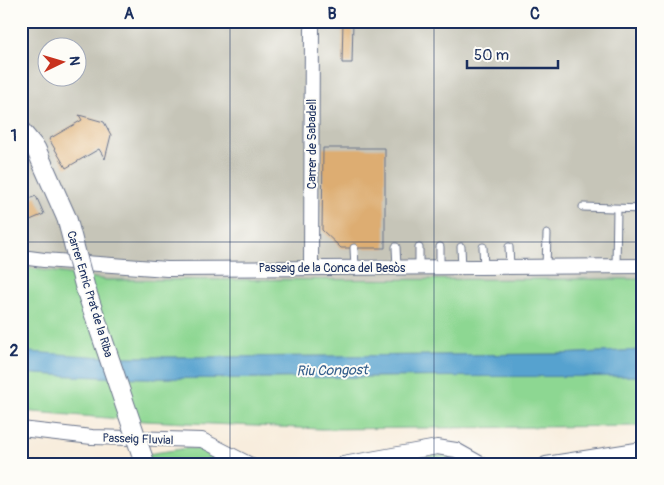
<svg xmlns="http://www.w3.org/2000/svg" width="664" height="485" font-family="Pangolin,sans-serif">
  <rect width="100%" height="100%" fill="#fdfcf7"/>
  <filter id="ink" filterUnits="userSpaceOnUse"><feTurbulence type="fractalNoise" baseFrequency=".02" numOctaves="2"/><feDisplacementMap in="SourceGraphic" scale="10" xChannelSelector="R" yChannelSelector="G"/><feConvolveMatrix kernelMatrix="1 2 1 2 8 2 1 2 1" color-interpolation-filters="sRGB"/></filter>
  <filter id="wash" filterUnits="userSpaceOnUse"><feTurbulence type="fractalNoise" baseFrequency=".0096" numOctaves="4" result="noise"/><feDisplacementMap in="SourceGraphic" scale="20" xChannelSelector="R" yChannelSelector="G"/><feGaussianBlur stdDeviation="1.12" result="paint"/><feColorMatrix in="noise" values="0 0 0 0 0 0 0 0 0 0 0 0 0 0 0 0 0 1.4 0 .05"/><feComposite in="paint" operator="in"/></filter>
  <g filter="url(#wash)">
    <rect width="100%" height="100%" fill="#f8eddd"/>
    <!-- industrial -->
    <path fill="#c6c5b8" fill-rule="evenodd" d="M21,21H643V279L107,280L21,267ZM48,48H78V78H48Z"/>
    <!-- green -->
    <g fill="#8dd792" stroke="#548378">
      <path d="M21,267L107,280L643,279V350L559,354L216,357H104L22,353Z"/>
      <path d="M21,373C134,381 246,378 358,377C453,376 548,377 643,376V426L321,429L145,421L21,411Z"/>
      <path d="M188,448L212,451L234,464H150L147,454Z"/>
      <path d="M435,455L455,456L470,464H425L426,457Z"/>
    </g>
    <!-- water -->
    <path fill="#57a2cf" stroke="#396896" d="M643,350V376C548,377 453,376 358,377C246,378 134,381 21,373V353L29,352L104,357H216L559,354Z"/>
    <g id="blocks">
      <!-- building -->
      <g fill="#ddad72">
        <path d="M343,21H353L352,63H342Z"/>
        <path d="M79,115L104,122L111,135L105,159L99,149L66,168L49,139L82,120Z"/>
        <path d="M323,148H385V248H341L322,230Z"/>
        <path d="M36,196L44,214L21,224V202Z"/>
        <path d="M21,459L42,463V464H21Z"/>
      </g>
    </g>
  </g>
  <g filter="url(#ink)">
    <use href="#blocks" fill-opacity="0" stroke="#68728a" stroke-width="1"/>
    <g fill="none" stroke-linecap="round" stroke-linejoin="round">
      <defs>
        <g id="lane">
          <path d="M583,207L643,209"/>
          <path d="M396,247L397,267"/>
          <path d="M440,247V267"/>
          <path d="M461,247L462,267"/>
          <path d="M483,247L484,267"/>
          <path d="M509,247L510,266"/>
          <path d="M354,248L355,267"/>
          <path d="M419,248V267"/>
          <path d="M546,267L547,234"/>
          <path d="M616,267L617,209"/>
        </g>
        <g id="street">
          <path d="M21,257L44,260L167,269L643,266"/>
          <path d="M311,268L312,21"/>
          <path d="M21,429L92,437L202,440L249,464"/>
          <path d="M343,464L437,447L456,450L481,464"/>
          <path d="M546,464L643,449"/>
        </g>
        <path id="secondary" d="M21,131L36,149L67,219"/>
      </defs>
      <!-- lane casing -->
      <use href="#lane" stroke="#68728a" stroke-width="9"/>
      <!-- street casing -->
      <use href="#street" stroke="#68728a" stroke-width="16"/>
      <!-- secondary casing -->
      <use href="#secondary" stroke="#68728a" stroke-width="21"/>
      <!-- lane -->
      <use href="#lane" stroke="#fff" stroke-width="7"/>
      <!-- street -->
      <use href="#street" stroke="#fff" stroke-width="14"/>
      <!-- secondary -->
      <use href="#secondary" stroke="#fff" stroke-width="19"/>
      <defs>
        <path id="secondary-bridge" d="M67,219L85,287L145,464"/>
      </defs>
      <!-- secondary-bridge casing -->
      <use href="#secondary-bridge" stroke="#68728a" stroke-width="21" stroke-linecap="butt"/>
      <!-- secondary-bridge -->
      <use href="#secondary-bridge" stroke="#fff" stroke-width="19"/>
    </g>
  </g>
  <!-- grid -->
  <path fill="none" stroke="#1b2f5e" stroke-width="1" stroke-opacity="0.55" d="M230,21V464M434,21V464M21,242H643"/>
  <g text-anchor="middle" stroke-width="4" stroke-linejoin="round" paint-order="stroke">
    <!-- street labels -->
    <g font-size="12" fill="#1b2f5e" stroke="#fdfcf7">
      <text transform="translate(312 144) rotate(-90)" y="4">Carrer de Sabadell</text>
      <text x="332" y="272">Passeig de la Conca del Besòs</text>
      <text transform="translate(90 294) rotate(73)" y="4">Carrer Enric Prat de la Riba</text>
      <text transform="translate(138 439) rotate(2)" y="4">Passeig Fluvial</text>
    </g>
    <!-- water labels -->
    <g font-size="14" font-style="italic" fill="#335d8b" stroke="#fdfcf7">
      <text transform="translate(332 370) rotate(-1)" y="5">Riu Congost</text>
    </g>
  </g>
  <!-- margin -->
  <rect width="664" height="485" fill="none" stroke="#fdfcf7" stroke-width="55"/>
  <!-- north arrow -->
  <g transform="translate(62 62) rotate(85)"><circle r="24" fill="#fdfcf7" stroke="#a3aaba"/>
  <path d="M0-4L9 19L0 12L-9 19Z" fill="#c8321e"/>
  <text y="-8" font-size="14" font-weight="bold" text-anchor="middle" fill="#1b2f5e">N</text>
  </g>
  <!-- scale -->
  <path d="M467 60v8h91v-8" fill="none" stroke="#1b2f5e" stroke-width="2.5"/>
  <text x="474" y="60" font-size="15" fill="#1b2f5e" stroke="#fdfcf7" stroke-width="4" paint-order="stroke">50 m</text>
  <rect x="28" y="28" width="608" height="430" fill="none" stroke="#1b2f5e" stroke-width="2"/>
  <g font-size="16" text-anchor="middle" font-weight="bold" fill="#1b2f5e">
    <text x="129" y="19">A</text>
    <text x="332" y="19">B</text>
    <text x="535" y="19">C</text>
    <text x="14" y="141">1</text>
    <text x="14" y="356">2</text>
  </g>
</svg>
